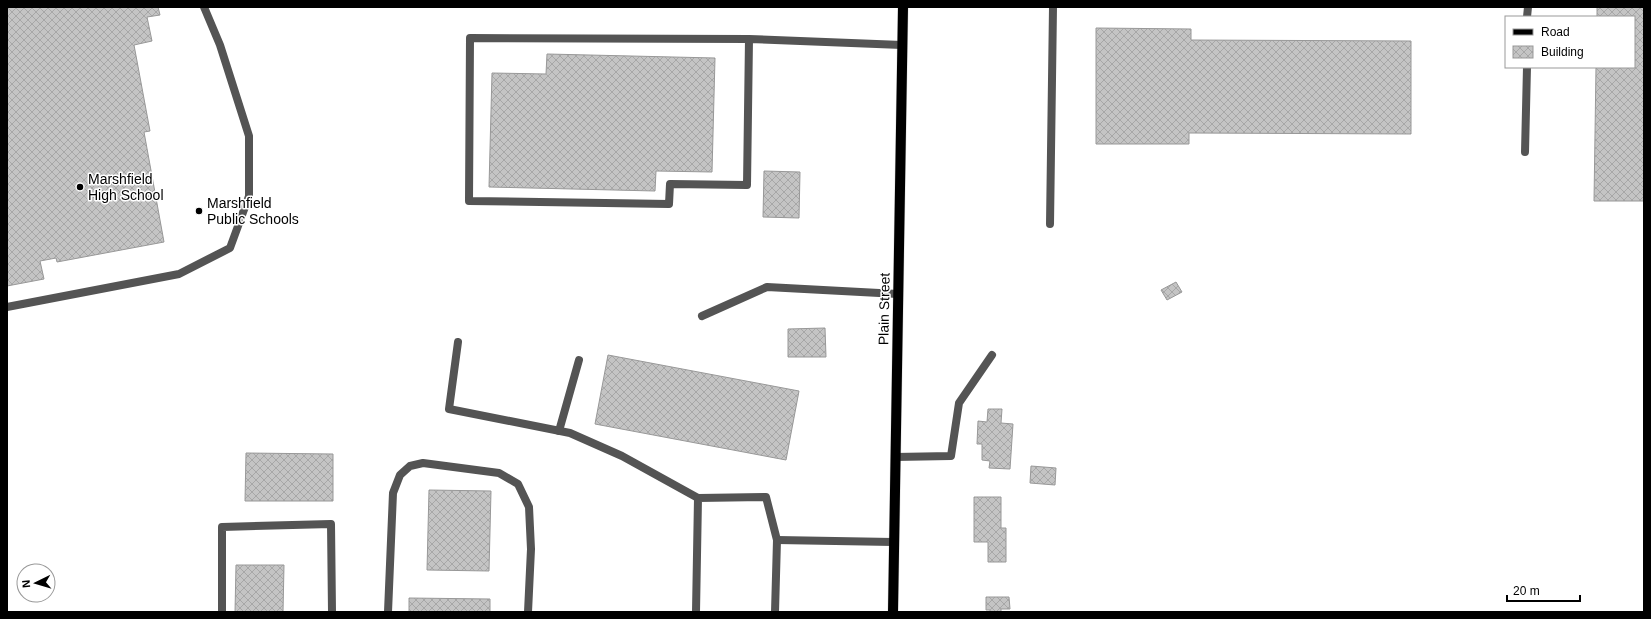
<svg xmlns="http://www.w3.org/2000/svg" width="1651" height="619" font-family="Arial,sans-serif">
  <defs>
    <pattern id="building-cross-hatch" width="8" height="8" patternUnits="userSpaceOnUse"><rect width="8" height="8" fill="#c4c4c4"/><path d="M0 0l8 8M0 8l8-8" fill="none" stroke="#a7a7a7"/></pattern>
  </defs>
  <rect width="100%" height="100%" fill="#fff"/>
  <!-- building -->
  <g fill="url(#building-cross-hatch)" stroke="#989898">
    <path d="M7,7H158L160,15L147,17L152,41L134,45L150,131L144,132L164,242L57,262L56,258L40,261L44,279L7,286Z"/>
    <path d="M1597,7H1644V201H1594L1596,67H1634V17H1597Z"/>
    <path d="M1096,28L1191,29V40L1411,41V134L1189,133V144H1096Z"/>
    <path d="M547,54L715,58L712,172L656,171L655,191L489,187L492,73L546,74Z"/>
    <path d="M764,171L800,172L799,218L763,217Z"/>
    <path d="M1176,282L1182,292L1167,300L1161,290Z"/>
    <path d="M825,328L826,357H788V329Z"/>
    <path d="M608,355L799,391L786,460L595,424Z"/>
    <path d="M988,409H1002L1001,423L1013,424L1010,469L989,468L990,461L982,460V444H977L978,421L987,422Z"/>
    <path d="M246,453L333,454V501H245Z"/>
    <path d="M1031,466L1056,468L1055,485L1030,483Z"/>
    <path d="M429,490L491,491L489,571L427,570Z"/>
    <path d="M974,497H1001V528H1006V562H988V542H974Z"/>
    <path d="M236,565H284L283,612H235Z"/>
    <path d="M986,597H1009L1010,609H1001V612H990V610H986Z"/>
    <path d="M409,598L490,599V612H409Z"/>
  </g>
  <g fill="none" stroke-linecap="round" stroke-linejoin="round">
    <defs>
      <path id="primary" d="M893,612L903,7"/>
    </defs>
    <!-- primary casing -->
    <use href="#primary" stroke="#dbdbdb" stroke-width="11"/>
    <!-- service -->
    <g stroke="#545454" stroke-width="8">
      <path d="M1527,17L1528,7"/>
      <path d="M749,39L747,185L670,184L669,204L469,201L470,38L749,39L902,45"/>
      <path d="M1525,152L1527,67"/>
      <path d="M1050,224L1053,7"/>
      <path d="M7,307L179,274L230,248L249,196V136L220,45L204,7"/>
      <path d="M702,316L767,287L898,294"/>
      <path d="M458,342L449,409L570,433L622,456L698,498"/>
      <path d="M559,431L579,360"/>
      <path d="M895,457L951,456L959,403L992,355"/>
      <path d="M777,540L893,542"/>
      <path d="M222,612V527L331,524L332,612"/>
      <path d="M388,612L393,493L400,475L410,466L423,463L499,473L518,484L529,507L531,549L528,612"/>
      <path d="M696,612L698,498L766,497L777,540L775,612"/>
    </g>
    <!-- primary -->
    <use href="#primary" stroke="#000" stroke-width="10"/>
  </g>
  <!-- markers -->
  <g fill="#000" stroke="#fff" stroke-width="1.5">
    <circle cx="80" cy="187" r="4"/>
    <circle cx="199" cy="211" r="4"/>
  </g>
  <g text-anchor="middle" stroke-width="3" stroke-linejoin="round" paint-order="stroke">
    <!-- poi labels -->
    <g font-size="14" fill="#000" stroke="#fff" text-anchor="start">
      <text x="88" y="184">Marshfield<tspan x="88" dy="16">High School</tspan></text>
      <text x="207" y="208">Marshfield<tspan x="207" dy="16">Public Schools</tspan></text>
    </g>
    <!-- street labels -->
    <g font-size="14" fill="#000" stroke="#fff">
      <text transform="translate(884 309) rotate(-89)" y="5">Plain Street</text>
    </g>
  </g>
  <!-- border -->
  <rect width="1651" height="619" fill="none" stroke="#000000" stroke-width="16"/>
  <!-- legend -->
  <rect x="1505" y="16" width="130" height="52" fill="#ffffff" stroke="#999999"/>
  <rect x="1513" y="29" width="20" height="6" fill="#000000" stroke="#999999"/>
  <text x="1541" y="36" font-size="12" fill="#000000">Road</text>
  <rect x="1513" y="46" width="20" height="12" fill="url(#building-cross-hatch)" stroke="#999999"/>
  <text x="1541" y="56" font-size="12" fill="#000000">Building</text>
  <!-- north arrow -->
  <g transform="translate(36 583) rotate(265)"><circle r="19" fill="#ffffff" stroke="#999999"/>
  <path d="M0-3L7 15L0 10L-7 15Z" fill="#000000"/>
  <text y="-6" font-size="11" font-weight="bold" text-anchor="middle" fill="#000000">N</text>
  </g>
  <!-- scale -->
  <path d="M1507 595v6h73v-6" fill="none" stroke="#000000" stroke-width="2"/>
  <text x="1513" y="595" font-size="12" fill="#000000" stroke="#ffffff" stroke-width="3" paint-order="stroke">20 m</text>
</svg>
